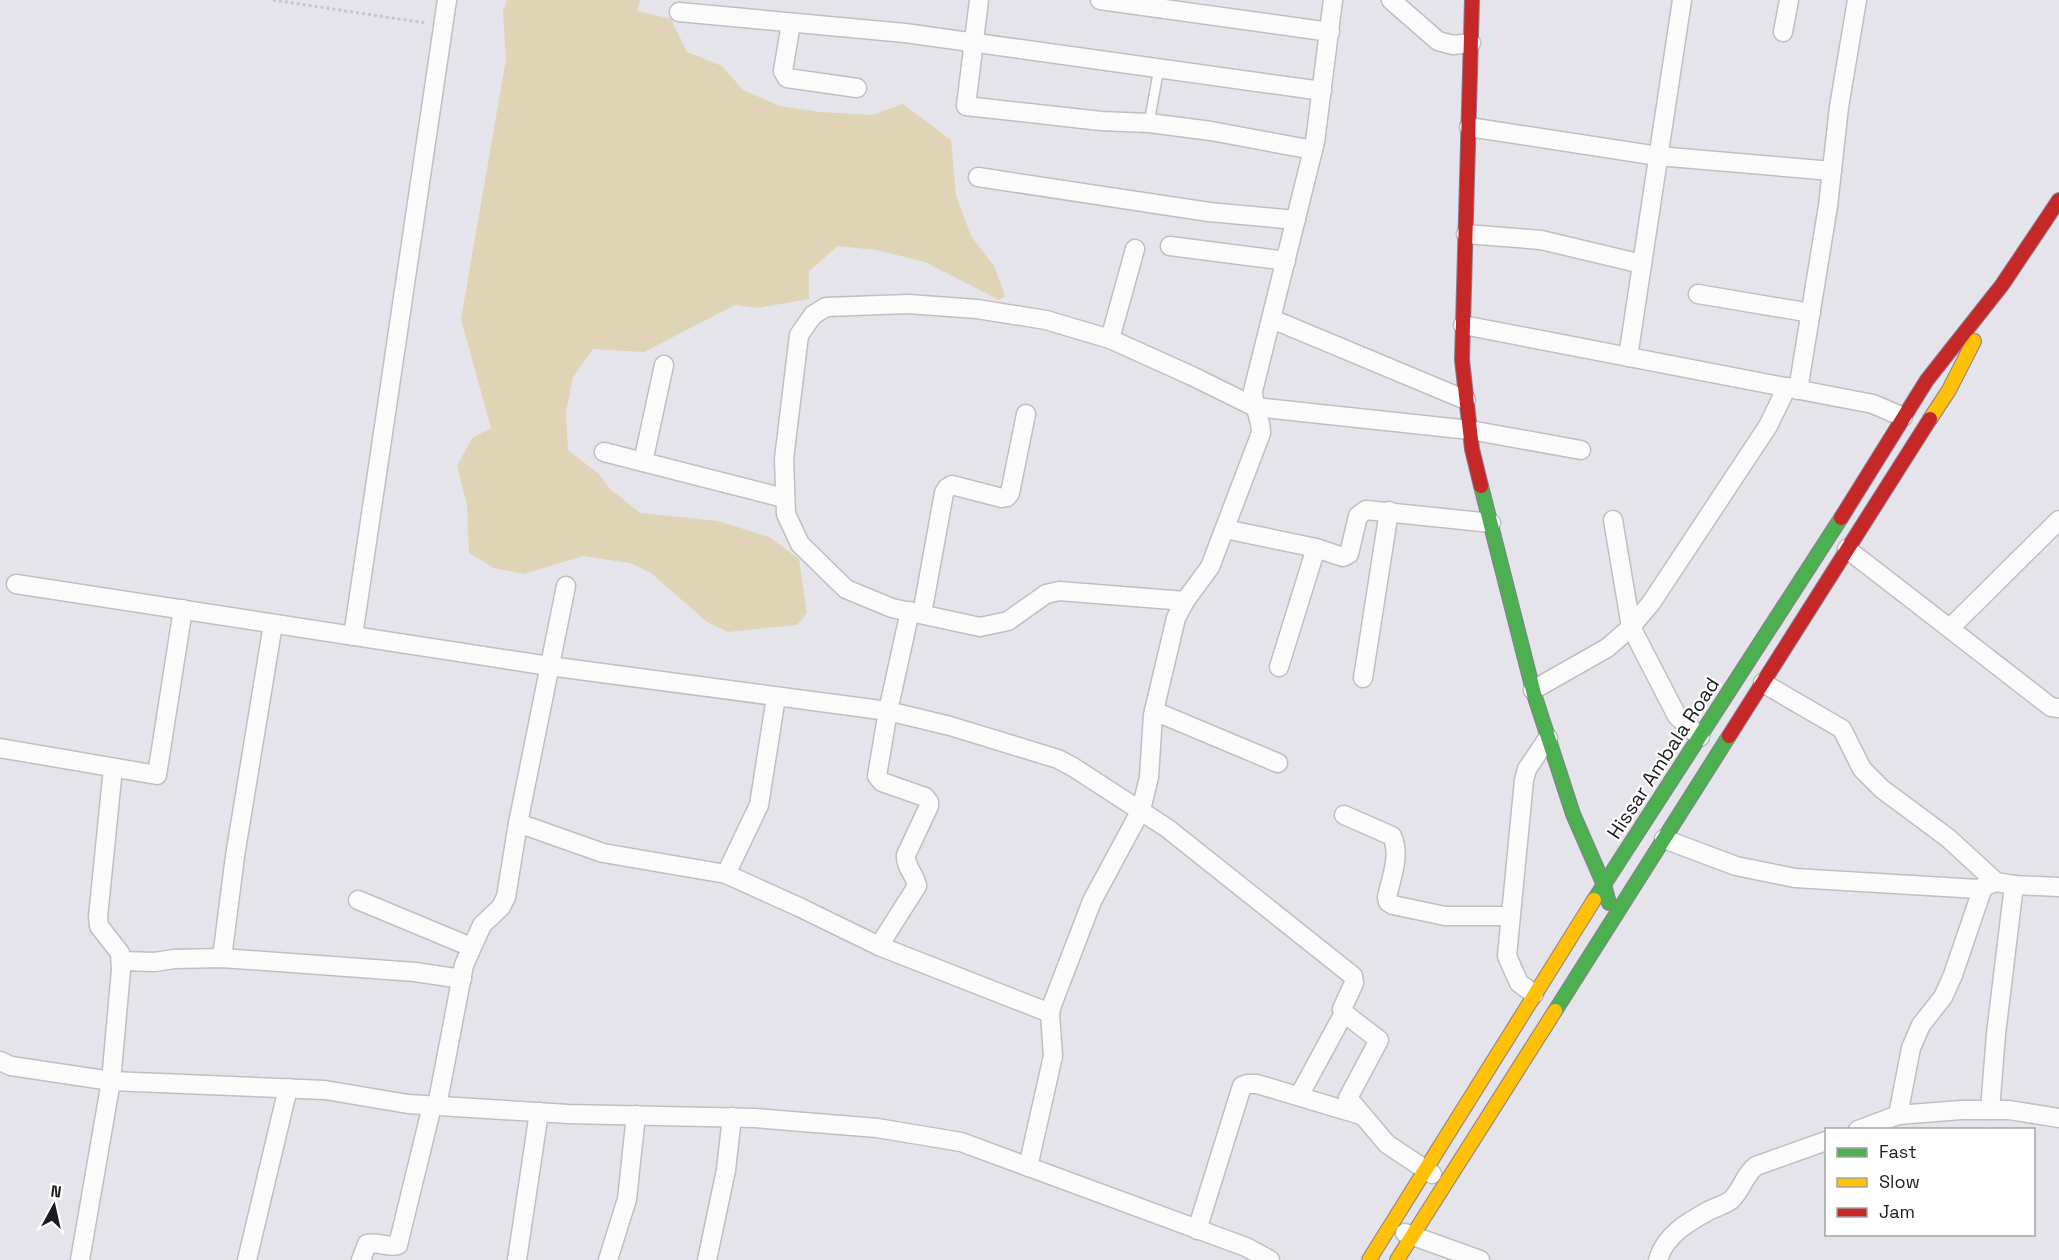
<svg xmlns="http://www.w3.org/2000/svg" width="2059" height="1260" font-family="'Space Grotesk',sans-serif">
  <rect width="100%" height="100%" fill="#e5e4eb"/>
  <!-- water -->
  <path fill="#dfd4b6" d="M507,0H640L637,11L671,19L687,52L722,66L743,90L780,106L820,112L872,115L903,104L951,140L956,195L971,236L994,266L1005,296L999,300L925,262L876,250L838,246L809,271V299L758,308L735,305L644,352L593,349L573,377L566,412L568,450L599,474L610,489L640,513L718,521L769,537L799,559L807,613L797,625L728,632L707,622L651,573L630,563L583,556L524,574L494,568L469,553L467,505L457,466L472,438L491,428L461,319L506,59L503,11Z"/>
  <g fill="none" stroke-linecap="round" stroke-linejoin="round">
    <defs>
      <path id="lane" d="M1149,123L1159,68"/>
      <g id="street">
        <path d="M979,0L966,106L1101,121L1149,123L1211,131L1313,150"/>
        <path d="M1100,0L1330,32"/>
        <path d="M1391,0L1438,41L1453,45L1471,43"/>
        <path d="M679,12L905,33L1322,91"/>
        <path d="M791,23L783,71L787,78L857,88"/>
        <path d="M1783,32L1789,0"/>
        <path d="M1469,127L1658,156L1832,171"/>
        <path d="M978,177L1209,212L1296,220"/>
        <path d="M1466,234L1541,240L1642,264"/>
        <path d="M1170,246L1286,261"/>
        <path d="M1698,294L1811,313"/>
        <path d="M1272,319L1466,400"/>
        <path d="M1463,325L1873,404L1903,417"/>
        <path d="M1110,339L1135,249"/>
        <path d="M1628,357L1682,0"/>
        <path d="M1798,390L1828,206L1839,107L1857,0"/>
        <path d="M604,452L784,498"/>
        <path d="M643,462L664,365"/>
        <path d="M1613,520L1631,627L1677,716L1700,737"/>
        <path d="M1225,529L1316,548L1343,557L1349,554L1358,516L1366,510L1491,523"/>
        <path d="M1847,549L2051,707L2059,708"/>
        <path d="M16,584L549,666L888,711L950,726L1058,759L1073,767L1167,828L1353,976L1354,983L1342,1009L1344,1013L1379,1040L1348,1098L1387,1144L1432,1174"/>
        <path d="M1185,601L1059,591L1046,594L1008,621L980,627L892,608L846,589L800,544L786,514L784,459L799,335L813,315L826,307L908,304L977,309L1046,320L1110,339L1192,376L1255,407L1470,430L1581,450"/>
        <path d="M922,614L944,493L947,488L952,485L1002,498L1007,497L1010,493L1026,414"/>
        <path d="M1950,628L2059,520"/>
        <path d="M353,636L447,0"/>
        <path d="M1279,667L1316,548"/>
        <path d="M1363,678L1389,511"/>
        <path d="M1763,683L1842,729L1862,769L1882,789L1948,838L1996,882"/>
        <path d="M1533,690L1607,648L1629,629L1651,603L1768,426L1787,387"/>
        <path d="M1154,711L1278,763"/>
        <path d="M0,748L157,775L183,609"/>
        <path d="M1344,815L1392,836C1401,854 1391,879 1387,897L1388,902L1393,905L1445,916H1510"/>
        <path d="M518,823L603,853L726,874L799,907L879,946L1050,1013"/>
        <path d="M1664,839L1736,866L1795,878L1978,889L1996,882L2014,885L2059,887"/>
        <path d="M726,874L759,805L776,697"/>
        <path d="M358,900L471,947"/>
        <path d="M879,946L917,886C915,874 905,867 906,855L929,806V802L925,797L882,782L877,776L888,711L910,611"/>
        <path d="M222,958L235,856L273,624"/>
        <path d="M121,961L155,962L174,959L222,958L415,972L462,979"/>
        <path d="M1534,994L1519,983L1507,956L1524,780L1527,769L1548,738"/>
        <path d="M0,1061L11,1066L111,1081L325,1090L408,1104L568,1114L754,1118L877,1128L961,1142L1246,1247L1270,1260"/>
        <path d="M1299,1096L1344,1013"/>
        <path d="M437,1106L464,965L482,925L501,907L506,897L518,823L566,586"/>
        <path d="M1990,1110L1996,1034L2014,885"/>
        <path d="M1898,1115L1911,1048L1921,1025L1943,997L1953,975L1983,887"/>
        <path d="M1858,1130L1898,1115L1961,1110H2009L2059,1118"/>
        <path d="M1028,1167L1053,1056L1050,1013L1052,1005L1092,901L1141,810L1149,777L1153,715L1176,618L1185,601L1210,567L1261,433C1261,418 1253,406 1253,391L1315,142L1333,0"/>
        <path d="M1197,1230L1242,1086L1247,1084H1257L1361,1115"/>
        <path d="M1405,1233L1480,1260"/>
        <path d="M80,1260L111,1081L121,970L120,953L99,926L98,917L113,768"/>
        <path d="M247,1260L288,1088"/>
        <path d="M361,1260L367,1244C377,1241 387,1248 398,1245L432,1106"/>
        <path d="M517,1260L539,1112"/>
        <path d="M608,1260L627,1199L636,1115"/>
        <path d="M707,1260L726,1170L732,1117"/>
        <path d="M1658,1260C1665,1235 1688,1222 1710,1210C1717,1207 1726,1204 1731,1200C1742,1190 1744,1175 1756,1166L1826,1141"/>
      </g>
      <g id="fast">
        <path d="M1481,486L1534,694L1573,814L1604,885L1609,903"/>
        <path d="M1594,900L1841,518"/>
        <path d="M1555,1011L1729,736"/>
      </g>
      <g id="slow">
        <path d="M1930,419L1949,390L1974,341"/>
        <path d="M1369,1260L1594,900"/>
        <path d="M1397,1260L1555,1011"/>
      </g>
      <g id="jam">
        <path d="M1472,0L1462,360L1472,449L1481,486"/>
        <path d="M1841,518L1927,380L2002,285L2059,200"/>
        <path d="M1729,736L1930,419"/>
      </g>
    </defs>
    <!-- lane casing -->
    <use href="#lane" stroke="#bfbfc2" stroke-width="12"/>
    <!-- street casing -->
    <use href="#street" stroke="#bfbfc2" stroke-width="21"/>
    <!-- fast casing -->
    <use href="#fast" stroke="#8a7c95" stroke-width="16"/>
    <!-- slow casing -->
    <use href="#slow" stroke="#8a7c95" stroke-width="16"/>
    <!-- jam casing -->
    <use href="#jam" stroke="#8a7c95" stroke-width="16"/>
    <!-- path -->
    <path stroke="#c1c6d2" stroke-width="3" stroke-dasharray="3 3" stroke-linecap="butt" d="M273,0L426,23"/>
    <!-- lane -->
    <use href="#lane" stroke="#fbfbfc" stroke-width="9"/>
    <!-- street -->
    <use href="#street" stroke="#fbfbfc" stroke-width="18"/>
    <!-- fast -->
    <use href="#fast" stroke="#4caf50" stroke-width="14"/>
    <!-- slow -->
    <use href="#slow" stroke="#ffc107" stroke-width="14"/>
    <!-- jam -->
    <use href="#jam" stroke="#c62828" stroke-width="14"/>
  </g>
  <g text-anchor="middle" stroke-width="4.5" stroke-linejoin="round" paint-order="stroke">
    <!-- street labels -->
    <g font-size="20" fill="#1c1c1c" stroke="#fff">
      <text transform="translate(1663 758) rotate(-57)" y="7">Hissar Ambala Road</text>
    </g>
  </g>
  <!-- legend -->
  <rect x="1825" y="1128" width="210" height="108" fill="#ffffff" stroke="#a4a4a4" stroke-width="1.5"/>
  <rect x="1837" y="1148" width="30" height="9" fill="#4caf50" stroke="#a4a4a4" stroke-width="1.5"/>
  <text x="1879" y="1158" font-size="18" fill="#1c1c1c">Fast</text>
  <rect x="1837" y="1178" width="30" height="9" fill="#ffc107" stroke="#a4a4a4" stroke-width="1.5"/>
  <text x="1879" y="1188" font-size="18" fill="#1c1c1c">Slow</text>
  <rect x="1837" y="1208" width="30" height="9" fill="#c62828" stroke="#a4a4a4" stroke-width="1.5"/>
  <text x="1879" y="1218" font-size="18" fill="#1c1c1c">Jam</text>
  <!-- north arrow -->
  <g transform="translate(54 1206) rotate(8)" stroke="#ffffff" stroke-width="4.5" paint-order="stroke">
  <path d="M0-4.5L10 22L0 15L-10 22Z" fill="#1c1c1c"/>
  <text y="-9" font-size="16" font-weight="bold" text-anchor="middle" fill="#1c1c1c">N</text>
  </g>
</svg>
